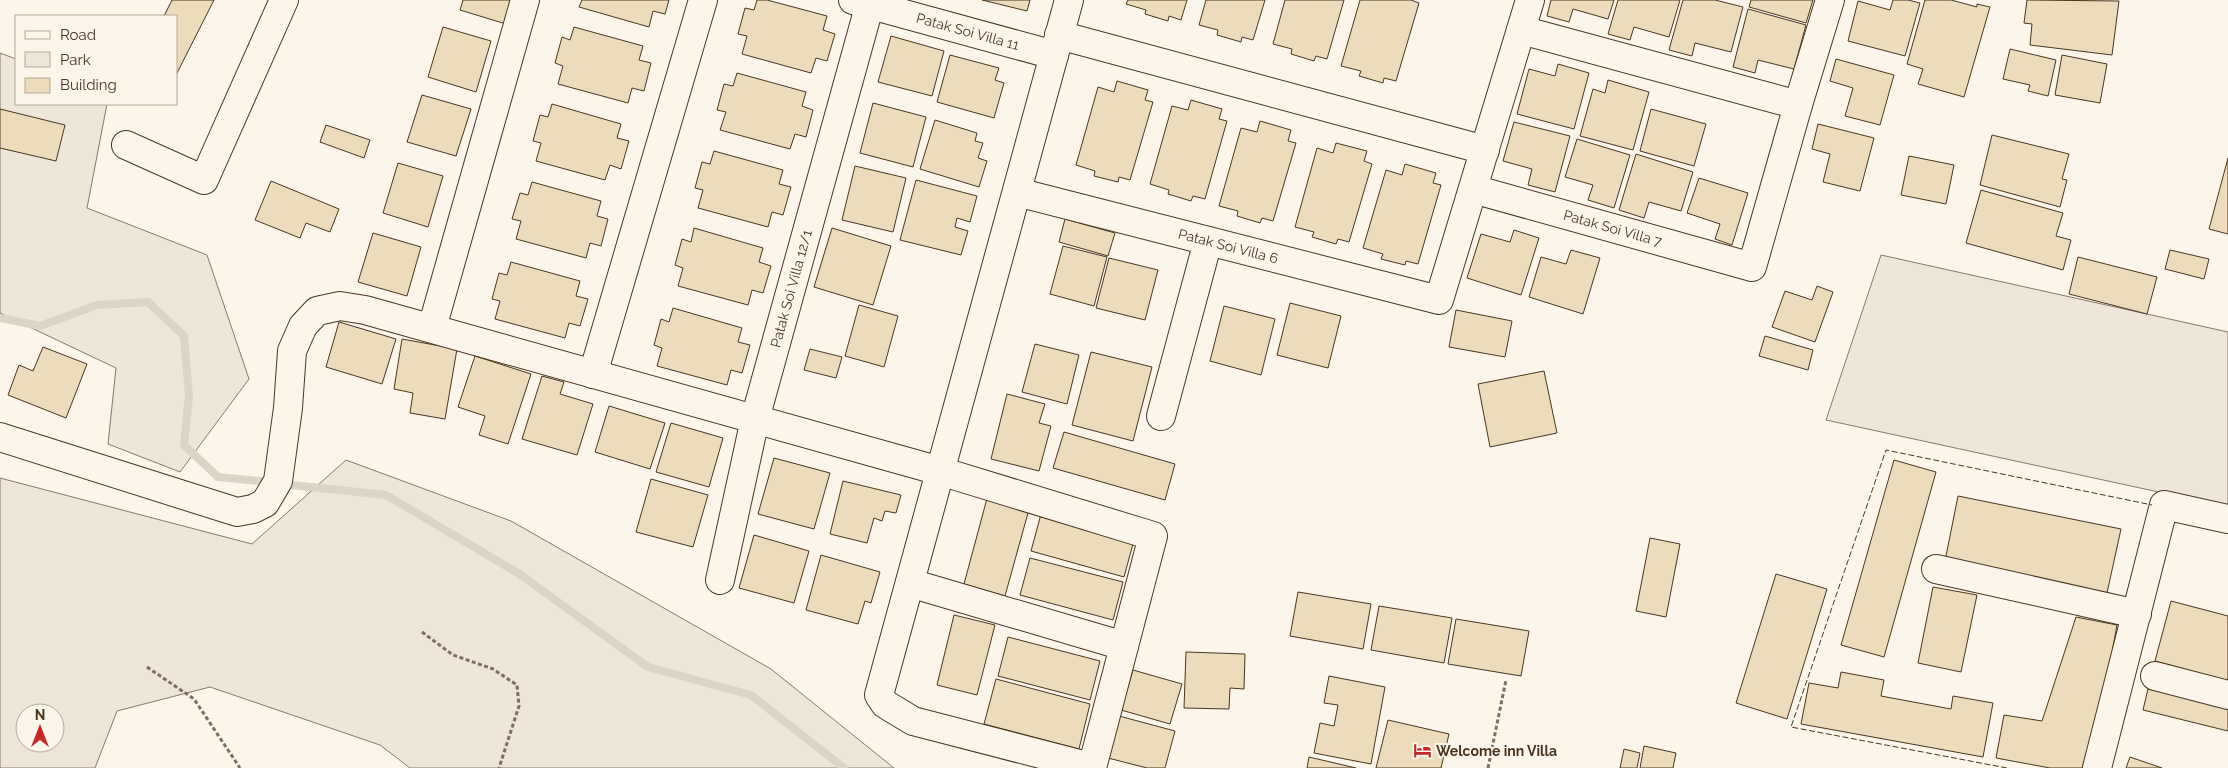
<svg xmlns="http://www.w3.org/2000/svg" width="2228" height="768" font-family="Raleway,sans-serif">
  <rect width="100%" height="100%" fill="#fbf6e9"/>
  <!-- green -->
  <g fill="#ede6d9" stroke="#887966" fill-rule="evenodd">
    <path d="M0,53L16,59V104H107L87,208L207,255L249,379L180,472L108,444L116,368L0,313Z"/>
    <path d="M1881,255L2228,332V507L1826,420Z"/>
    <path d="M346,460L511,521L771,669L894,768H410L380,745L210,687L117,711L95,768H0V478L252,544ZM25,713H55V743H25Z"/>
  </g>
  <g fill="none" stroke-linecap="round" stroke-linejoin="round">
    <!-- stream -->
    <g stroke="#dcd4c6" stroke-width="8">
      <path d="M0,318L40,326L97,305L148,302L184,336L189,396L184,445L218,477L270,482"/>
      <path d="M282,484L386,495L518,573L648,667L751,695L844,768"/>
    </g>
  </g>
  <!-- building -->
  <g fill="#ecdcbc" stroke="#4a3520">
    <path d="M172,0H214L176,75V16H164Z"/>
    <path d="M463,0H513L506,24L460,10Z"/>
    <path d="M582,0H669L665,14L653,11L649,27L579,7Z"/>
    <path d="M757,0H767L827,16L823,30L835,34L827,61L816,58L811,73L742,54L747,36L738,34L745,8L754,10Z"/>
    <path d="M982,0H1030L1027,11Z"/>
    <path d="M1128,0H1187L1181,20L1169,16L1168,21L1145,14L1146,10L1126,4Z"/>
    <path d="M1206,0H1265L1253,40L1242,37L1241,42L1217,35L1218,30L1199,25Z"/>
    <path d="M1285,0H1344L1327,59L1316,56L1314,61L1291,54L1292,49L1273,44Z"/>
    <path d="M1360,0H1411L1419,3L1396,81L1384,78L1383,83L1359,76L1361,71L1341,66Z"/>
    <path d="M1551,0H1614L1608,19L1573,9L1569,22L1547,16Z"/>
    <path d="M1618,0H1680L1669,37L1634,27L1630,40L1608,34Z"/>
    <path d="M1683,0H1715L1743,7L1731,52L1695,43L1692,56L1669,50Z"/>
    <path d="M1751,0H1813L1806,23L1749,7Z"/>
    <path d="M1893,0H1908L1920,3L1905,56L1848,41L1858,1L1890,10Z"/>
    <path d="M1925,0H1951L1977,7V4L1990,7L1964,97L1918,84L1923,69L1907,64Z"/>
    <path d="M2027,0L2119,1L2112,55L2030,45L2032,24L2024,23Z"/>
    <path d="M1748,9L1806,25L1794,69L1758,60L1755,73L1733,67Z"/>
    <path d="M443,27L491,41L476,92L428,77Z"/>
    <path d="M574,27L643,46L639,60L651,63L644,91L632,88L628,103L558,84L563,66L555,63L562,37L570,40Z"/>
    <path d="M891,36L944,51L932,96L878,82Z"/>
    <path d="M2010,49L2056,60L2048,96L2028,91L2030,85L2003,79Z"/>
    <path d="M950,55L999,68L995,80L1004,83L994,118L937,102Z"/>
    <path d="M2062,55L2107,64L2100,103L2055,95Z"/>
    <path d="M1836,59L1894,75L1880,125L1845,116L1853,88L1830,81Z"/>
    <path d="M1558,64L1589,73L1574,129L1517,114L1529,69L1555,76Z"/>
    <path d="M737,73L806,92L802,106L813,110L806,137L795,134L790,149L720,130L726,112L717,110L724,84L733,86Z"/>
    <path d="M1608,80L1649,92L1633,150L1580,136L1593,89L1605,93Z"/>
    <path d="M1117,81L1148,90L1145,100L1153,102L1130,180L1119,177L1118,182L1094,176L1095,171L1076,165L1098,87L1114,92Z"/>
    <path d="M422,95L471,109L456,156L407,142Z"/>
    <path d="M1191,100L1222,109L1219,119L1227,121L1205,199L1193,196L1191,201L1168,194L1169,190L1150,184L1172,106L1188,110Z"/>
    <path d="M873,103L926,117L913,167L860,153Z"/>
    <path d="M552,104L621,124L617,138L629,141L621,169L610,165L605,180L536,161L541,143L533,141L540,115L548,117Z"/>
    <path d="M0,109L65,125L56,161L0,148Z"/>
    <path d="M1651,109L1706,124L1694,166L1640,151Z"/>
    <path d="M935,120L977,133L975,141L983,143L978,158L987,161L979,187L920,169Z"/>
    <path d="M1260,121L1291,130L1288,141L1296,143L1273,221L1262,218L1260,223L1237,216L1238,211L1219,206L1241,128L1257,132Z"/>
    <path d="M1514,122L1570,136L1555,192L1528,185L1532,169L1503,161Z"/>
    <path d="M1818,124L1874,138L1860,191L1823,182L1830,154L1812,149Z"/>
    <path d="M326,125L370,140L364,158L320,142Z"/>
    <path d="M1992,135L2069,154L2062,179L2067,180L2060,207L1980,185Z"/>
    <path d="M1577,139L1630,155L1614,208L1588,200L1593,185L1565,177Z"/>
    <path d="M1336,143L1367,151L1364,161L1372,164L1349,242L1338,239L1336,244L1312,237L1314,232L1295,227L1317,148L1333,153Z"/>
    <path d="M714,151L783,170L779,184L791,187L783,215L772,212L768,227L698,208L703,190L695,188L702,162L710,164Z"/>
    <path d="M1636,154L1693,172L1681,211L1649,202L1644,218L1619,210Z"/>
    <path d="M1909,156L1954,165L1946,204L1901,195Z"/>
    <path d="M2228,158V234L2209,229Z"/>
    <path d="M398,163L443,176L428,227L383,213Z"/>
    <path d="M1405,164L1436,173L1433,183L1441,185L1418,264L1406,261L1405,265L1381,259L1383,254L1363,248L1386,170L1402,175Z"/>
    <path d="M855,166L906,178L893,232L842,220Z"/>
    <path d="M1699,178L1748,193L1732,245L1715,239L1720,224L1687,213Z"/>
    <path d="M916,180L977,196L970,222L957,218L955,227L968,231L961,255L900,240Z"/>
    <path d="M271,181L339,209L330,232L306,223L300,238L255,220Z"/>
    <path d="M532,182L601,201L597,216L608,219L601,246L590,243L586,258L516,239L521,221L512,219L520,193L528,195Z"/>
    <path d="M1981,190L2063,213L2056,236L2071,240L2063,270L1966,243Z"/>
    <path d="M1065,219L1115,233L1108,256L1059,242Z"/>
    <path d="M694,228L763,248L759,262L771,266L763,293L752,290L748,305L678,286L683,268L675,265L682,239L691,242Z"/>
    <path d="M832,228L891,246L873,305L814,287Z"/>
    <path d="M1514,230L1539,238L1521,295L1467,278L1481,234L1510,242Z"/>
    <path d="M373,233L421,247L407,296L358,282Z"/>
    <path d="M1063,246L1107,257L1094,306L1050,294Z"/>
    <path d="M1571,250L1600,258L1583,314L1529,297L1541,257L1566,264Z"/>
    <path d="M2170,250L2209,259L2204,279L2165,269Z"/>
    <path d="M2078,257L2157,277L2147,314L2069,294Z"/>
    <path d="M1109,258L1158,270L1145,320L1096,308Z"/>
    <path d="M511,262L580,281L576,296L588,299L580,326L569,323L565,338L495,319L500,301L492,299L499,273L507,275Z"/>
    <path d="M1817,286L1833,292L1815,342L1772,327L1785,291L1812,300Z"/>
    <path d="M1290,303L1341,316L1328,368L1277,355Z"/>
    <path d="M859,305L898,316L884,367L845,356Z"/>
    <path d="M1224,306L1275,319L1261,375L1210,361Z"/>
    <path d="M673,308L742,328L738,342L750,345L742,373L731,370L727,385L657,366L662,348L654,345L661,319L669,322Z"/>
    <path d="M1456,310L1512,321L1505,357L1449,347Z"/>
    <path d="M339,322L396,339L382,384L326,367Z"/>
    <path d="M1765,336L1813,350L1808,370L1759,356Z"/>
    <path d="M402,339L457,349L445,419L410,413L413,393L394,389Z"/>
    <path d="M1035,344L1079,355L1067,404L1022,392Z"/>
    <path d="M43,347L87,364L66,418L8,395L19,365L33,371Z"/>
    <path d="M810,349L842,357L836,378L804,370Z"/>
    <path d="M1091,352L1152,367L1133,441L1072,425Z"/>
    <path d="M475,356L531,374L508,444L479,435L485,416L458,407Z"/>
    <path d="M1544,371L1557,433L1490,447L1478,384Z"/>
    <path d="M542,376L564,382L560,394L593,404L577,455L522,439Z"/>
    <path d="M1007,394L1045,404L1039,423L1051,426L1039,471L991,459Z"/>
    <path d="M609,406L665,423L650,469L595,452Z"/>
    <path d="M671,423L723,438L709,487L656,472Z"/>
    <path d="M1064,432L1175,464L1165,500L1053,468Z"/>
    <path d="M774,458L830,473L814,529L758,514Z"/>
    <path d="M1894,460L1936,472L1884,657L1841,645Z"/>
    <path d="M651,479L708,495L693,547L636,532Z"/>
    <path d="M843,481L901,495L896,513L885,511L882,521L874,518L867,543L830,534Z"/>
    <path d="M989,491L1031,502L1005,596L964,584Z"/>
    <path d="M1958,496L2121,529L2107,593L1945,561Z"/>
    <path d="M1041,514L1134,540L1124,577L1031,551Z"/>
    <path d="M754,535L809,551L794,603L739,588Z"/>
    <path d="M1650,538L1680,544L1666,617L1636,611Z"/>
    <path d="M821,555L880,572L871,603L865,601L858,624L806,610Z"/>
    <path d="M1030,558L1123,582L1113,620L1020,595Z"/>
    <path d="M1776,574L1827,589L1787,719L1736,703Z"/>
    <path d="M1933,587L1977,595L1961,672L1918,663Z"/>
    <path d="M1298,592L1371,604L1363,649L1290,636Z"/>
    <path d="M2171,601L2228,616V681L2155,661Z"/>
    <path d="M1379,606L1452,618L1444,663L1371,650Z"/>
    <path d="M954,615L995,625L977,695L937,685Z"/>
    <path d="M2076,617L2117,625L2091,768H2050L1996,758L2004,715L2042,721Z"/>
    <path d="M1456,619L1529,631L1521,676L1448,664Z"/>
    <path d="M1008,637L1100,661L1090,700L998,676Z"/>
    <path d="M1186,652L1245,654L1244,689L1230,688L1229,709L1184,708Z"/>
    <path d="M1133,670L1182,684L1170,724L1121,710Z"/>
    <path d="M1841,672L1884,680L1881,696L1951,709L1953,696L1993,703L1983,757L1801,724L1809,683L1838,688Z"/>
    <path d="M1329,676L1385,687L1371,764L1314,753L1320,723L1334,726L1338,705L1324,703Z"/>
    <path d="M996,679L1090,704L1079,749L984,724Z"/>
    <path d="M2148,689L2228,708V731L2143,710Z"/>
    <path d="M1119,716L1175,731L1165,768H1147L1108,758Z"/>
    <path d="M1388,720L1449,734L1441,768H1376Z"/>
    <path d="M1644,746L1676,753L1673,768H1640Z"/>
    <path d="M1624,749L1640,753L1637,768H1620Z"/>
    <path d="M1309,757L1356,768H1307Z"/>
    <path d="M2130,757L2162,768H2126Z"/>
  </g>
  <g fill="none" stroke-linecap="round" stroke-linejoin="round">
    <defs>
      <g id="minor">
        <path id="s1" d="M853,0L1054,55"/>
        <path d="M1069,0L879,695L885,704L913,721L1091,767"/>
        <path d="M1521,30L1798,105"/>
        <path d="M1059,35L1485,150"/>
        <path d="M126,145L204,180L284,0"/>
        <path id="s2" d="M1473,189L1752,267L1798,105L1830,0"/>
        <path id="s3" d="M1017,192L1439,300L1530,0"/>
        <path d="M432,328L525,0"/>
        <path d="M593,374L703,0"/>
        <path d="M1161,416L1208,241"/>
        <path d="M0,437L237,512L253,509L265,503L278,481L288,408L292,351L303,326L317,311L340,306L365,310L940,471L1153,536L1092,768"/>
        <path d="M1936,569L2137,614"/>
        <path id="s4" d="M720,580L755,419L871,0"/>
        <path d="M910,583L1124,646"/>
        <path d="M2155,676L2228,695"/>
        <path d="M2097,768L2164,505L2228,519"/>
      </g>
    </defs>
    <!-- minor casing -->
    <use href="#minor" stroke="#4a3520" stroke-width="30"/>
    <!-- path -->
    <g stroke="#7f6f5c" stroke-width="3" stroke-dasharray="4 2.5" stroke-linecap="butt">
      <path d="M422,632L453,655L493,669L517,685L519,706L499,768"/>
      <path d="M147,667L194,699L240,768"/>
      <path d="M1488,768L1506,680"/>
    </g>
    <!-- minor -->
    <use href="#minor" stroke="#fbf6e9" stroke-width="28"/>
    <!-- fence -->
    <path stroke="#4a3520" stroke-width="1" stroke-dasharray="6 2.5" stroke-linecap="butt" d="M2007,768L1791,727L1886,450L2152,505"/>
  </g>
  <!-- icons -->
  <defs>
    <symbol id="hotel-bare" viewBox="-9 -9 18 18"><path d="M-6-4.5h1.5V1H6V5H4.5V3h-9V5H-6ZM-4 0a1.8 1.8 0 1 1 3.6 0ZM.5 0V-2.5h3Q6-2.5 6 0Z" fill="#c62828" stroke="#fbf6e9" stroke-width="2.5" paint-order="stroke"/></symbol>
  </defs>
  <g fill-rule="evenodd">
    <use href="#hotel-bare" x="1410" y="738" width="25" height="25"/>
  </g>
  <g text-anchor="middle" stroke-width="4" stroke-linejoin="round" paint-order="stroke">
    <!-- street labels -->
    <g font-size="14" fill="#4a3520" stroke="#fbf6e9">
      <text dy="5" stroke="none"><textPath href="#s1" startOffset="119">Patak Soi Villa 11</textPath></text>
      <text dy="5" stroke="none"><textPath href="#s2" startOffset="145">Patak Soi Villa 7</textPath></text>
      <text dy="5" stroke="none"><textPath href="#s3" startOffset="218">Patak Soi Villa 6</textPath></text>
      <text dy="5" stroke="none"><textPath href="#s4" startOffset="300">Patak Soi Villa 12/1</textPath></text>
    </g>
    <!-- poi labels -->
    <g font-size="14" font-weight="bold" fill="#4a3520" stroke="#fbf6e9" text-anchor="start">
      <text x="1436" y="756">Welcome inn Villa</text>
    </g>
  </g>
  <!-- legend -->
  <rect x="15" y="15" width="162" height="90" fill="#fbf6e9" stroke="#b4a999"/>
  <rect x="25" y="31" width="25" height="8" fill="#fbf6e9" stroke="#b4a999"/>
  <text x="60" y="40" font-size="15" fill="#4a3520">Road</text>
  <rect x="25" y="52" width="25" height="15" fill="#ede6d9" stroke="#b4a999"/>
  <text x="60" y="65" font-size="15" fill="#4a3520">Park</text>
  <rect x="25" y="78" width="25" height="15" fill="#ecdcbc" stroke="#b4a999"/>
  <text x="60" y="90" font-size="15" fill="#4a3520">Building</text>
  <!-- north arrow -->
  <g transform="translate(40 728)"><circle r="24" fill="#fbf6e9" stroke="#b4a999"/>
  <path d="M0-4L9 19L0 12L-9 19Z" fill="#c62828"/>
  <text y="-8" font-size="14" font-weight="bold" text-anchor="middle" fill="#4a3520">N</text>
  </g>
</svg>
